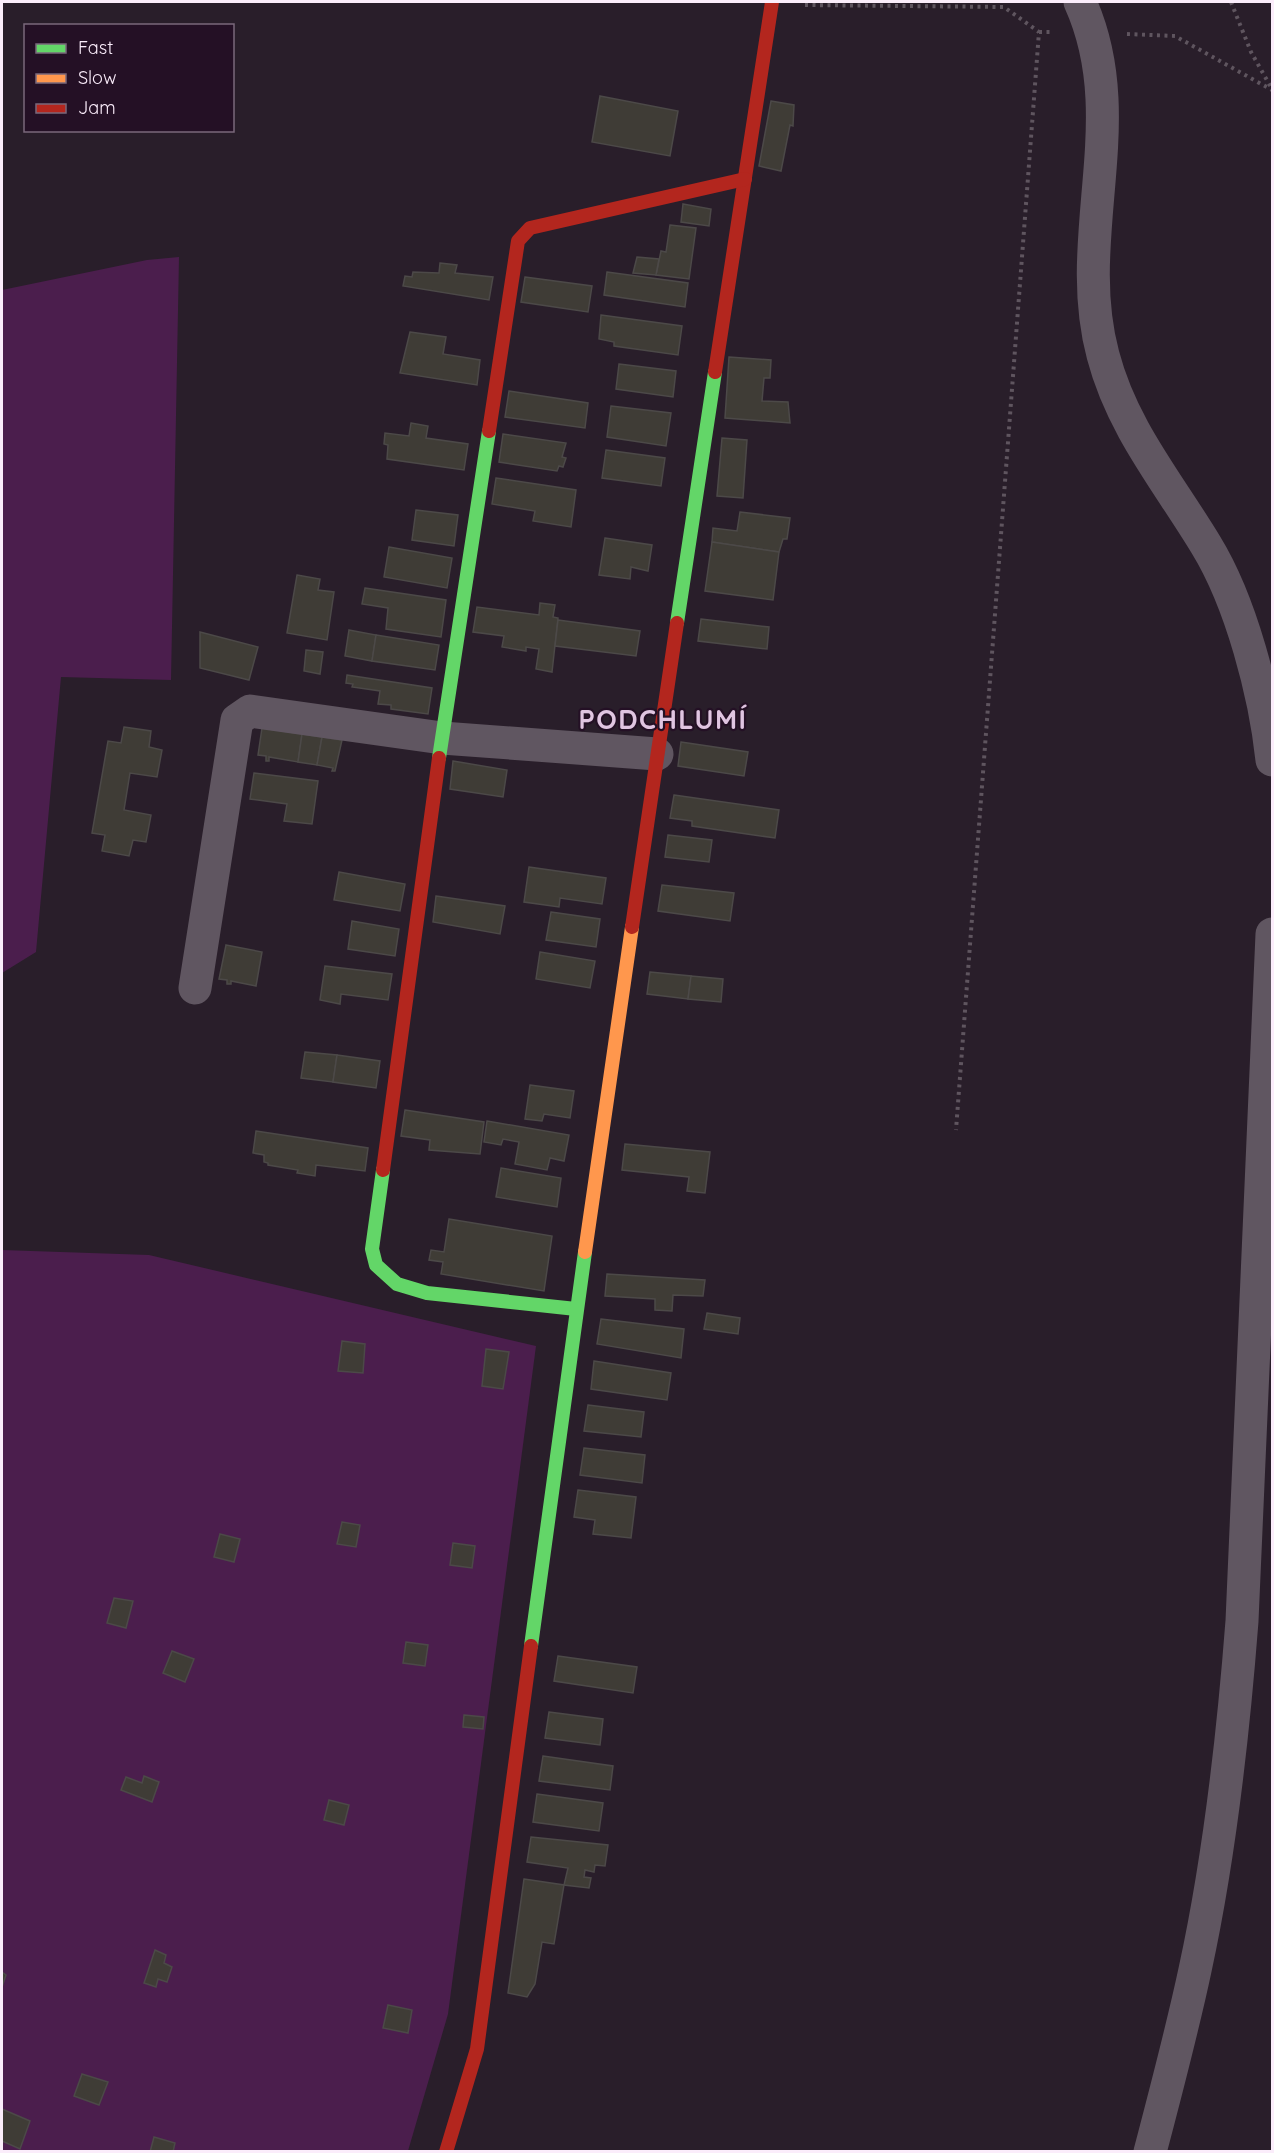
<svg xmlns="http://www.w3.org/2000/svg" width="1274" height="2153" font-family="Quicksand,sans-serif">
  <rect width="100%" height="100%" fill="#291e2a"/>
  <!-- green -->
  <g fill="#4b1e4d">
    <path d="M179,257L171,680L61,677L36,952L2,973V290L147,260Z"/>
    <path d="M2,1250L149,1255L536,1346L448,2014L408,2151L2,2152Z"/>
  </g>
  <!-- building -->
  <g fill="#3f3c36" stroke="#4c4948" stroke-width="1.5">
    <path d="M600,96L678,111L670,156L592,142Z"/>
    <path d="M771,101L794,105L793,126L790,125L781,171L759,166Z"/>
    <path d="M683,204L711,209L709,226L681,222Z"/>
    <path d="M670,225L696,228L689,279L656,275L661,251L666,252Z"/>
    <path d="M637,257L659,259L656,275L633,273Z"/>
    <path d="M440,263L457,265L455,273L493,277L489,300L403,286L405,276L412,277L413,272L439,273Z"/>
    <path d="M607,272L688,283L685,307L604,295Z"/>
    <path d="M525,277L592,286L588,312L521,302Z"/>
    <path d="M601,315L682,326L678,355L614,346V342L599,339Z"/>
    <path d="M410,332L446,337L443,354L480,360L477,385L400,373Z"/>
    <path d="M729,357L771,360L770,378H764L762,401L788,402L790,423L725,418Z"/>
    <path d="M619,364L676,371L673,397L616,389Z"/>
    <path d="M509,391L588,403L585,428L505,417Z"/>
    <path d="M611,406L671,413L666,446L607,437Z"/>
    <path d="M411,423L428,426L426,438L468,444L464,470L387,459L388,445L384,444L385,433L409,436Z"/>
    <path d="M503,434L566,443L562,457L566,458L563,467L559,466L557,471L499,462Z"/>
    <path d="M722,438L747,440L743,498L717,496Z"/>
    <path d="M606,450L665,458L661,486L602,478Z"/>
    <path d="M496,478L576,490L571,527L533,521L535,511L492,504Z"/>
    <path d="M416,510L458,515L454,546L412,540Z"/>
    <path d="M740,512L790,518L787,539H783L779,552L712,542L713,528L737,531Z"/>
    <path d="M605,538L652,545L648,571L631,567L630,579L599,575Z"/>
    <path d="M712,542L779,552L773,600L705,591Z"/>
    <path d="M389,547L452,558L447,588L384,577Z"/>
    <path d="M297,575L320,579L318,590L334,592L327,640L287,633Z"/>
    <path d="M365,588L446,600L441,637L386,629L388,608L362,604Z"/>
    <path d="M540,603L555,605L553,617L558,618L552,672L536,669L539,649L526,647V651L502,647L504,636L473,632L477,607L539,615Z"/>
    <path d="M701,619L769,627L767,649L698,641Z"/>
    <path d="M558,620L640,631L636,656L555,646Z"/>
    <path d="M349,630L376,635L372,661L345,656Z"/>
    <path d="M200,632L258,647L249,680L200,668Z"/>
    <path d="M376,635L439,645L435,670L372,661Z"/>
    <path d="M306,650L323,652L320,674L304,671Z"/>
    <path d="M347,675L432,688L428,714L391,709V705L378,704L380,691L352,687L353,684L346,683Z"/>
    <path d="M124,727L151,731L149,747L162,750L157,777L130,773L124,810L151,815L146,842L133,840L129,856L102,851L105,835L92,833L108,741L121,743Z"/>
    <path d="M262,728L302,734L298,762L269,757V761H266V756L258,755Z"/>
    <path d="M302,734L322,737L317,765L298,762Z"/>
    <path d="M322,737L342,740L335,771H332L333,768L317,765Z"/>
    <path d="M681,742L748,752L744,776L678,766Z"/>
    <path d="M453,761L507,770L503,797L450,789Z"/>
    <path d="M254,773L318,781L312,824L284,821L287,804L250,799Z"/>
    <path d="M674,795L779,810L775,838L692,826V821L670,818Z"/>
    <path d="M668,835L712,840L709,862L665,857Z"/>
    <path d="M529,867L606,878L602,904L560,898L559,907L524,902Z"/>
    <path d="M339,872L405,884L400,911L334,900Z"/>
    <path d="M662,885L734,893L730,921L658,911Z"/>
    <path d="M436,896L505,906L500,934L433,922Z"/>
    <path d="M551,912L600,919L596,947L546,940Z"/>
    <path d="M352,921L399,929L395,956L348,949Z"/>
    <path d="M226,945L262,952L256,986L231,981V984H227V980L219,979Z"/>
    <path d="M540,952L595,961L590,988L536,979Z"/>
    <path d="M325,966L392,974L388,1000L341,994L340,1004L320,1000Z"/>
    <path d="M650,972L691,976L688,999L647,994Z"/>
    <path d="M691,976L723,979L721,1002L688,999Z"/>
    <path d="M305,1052L337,1055L333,1082L301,1078Z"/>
    <path d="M337,1055L380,1061L376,1088L333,1082Z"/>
    <path d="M530,1085L574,1091L570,1118L544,1114L542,1121L525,1119Z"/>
    <path d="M405,1110L484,1122L480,1154L429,1150L430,1140L401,1136Z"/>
    <path d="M487,1121L569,1135L564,1161L550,1158L547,1170L515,1164L519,1142L503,1139L501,1145L484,1142Z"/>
    <path d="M256,1131L368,1148L365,1171L316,1165L315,1176L297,1173L298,1170L268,1165V1163L264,1162V1155L253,1153Z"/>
    <path d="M625,1144L710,1152L705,1193L687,1191L689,1177L622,1170Z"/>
    <path d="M501,1168L561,1178L557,1207L496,1197Z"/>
    <path d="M449,1219L552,1236L544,1291L441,1274L443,1262L429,1260L431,1250L444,1252Z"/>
    <path d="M607,1274L705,1280L703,1296L673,1295L672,1311L655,1310V1299L605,1296Z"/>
    <path d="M707,1313L740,1318L738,1334L704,1329Z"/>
    <path d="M601,1319L684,1329L681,1358L597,1344Z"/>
    <path d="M342,1341L365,1344L363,1373L338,1371Z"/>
    <path d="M486,1349L509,1352L503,1389L482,1386Z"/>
    <path d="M594,1361L671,1373L667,1400L591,1389Z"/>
    <path d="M588,1405L644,1412L641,1437L584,1431Z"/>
    <path d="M584,1448L645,1455L642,1483L580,1475Z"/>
    <path d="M578,1490L636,1497L631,1538L593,1534L595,1520L574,1517Z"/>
    <path d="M342,1522L360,1525L356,1547L337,1544Z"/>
    <path d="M220,1534L240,1539L234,1562L214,1557Z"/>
    <path d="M453,1543L475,1546L472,1568L450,1565Z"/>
    <path d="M114,1598L133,1601L126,1628L107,1623Z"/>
    <path d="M406,1642L428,1645L425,1666L403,1663Z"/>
    <path d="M172,1651L194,1659L185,1682L163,1673Z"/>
    <path d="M558,1656L637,1667L633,1693L554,1681Z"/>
    <path d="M549,1712L603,1719L600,1745L545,1738Z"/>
    <path d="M464,1715L484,1717L483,1729L463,1727Z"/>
    <path d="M543,1756L613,1766L610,1790L539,1781Z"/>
    <path d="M144,1776L159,1782L152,1802L121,1790L126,1777L142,1783Z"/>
    <path d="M537,1794L603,1803L599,1831L533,1822Z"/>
    <path d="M329,1800L349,1805L344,1825L324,1820Z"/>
    <path d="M531,1837L608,1845L605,1866L595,1865L594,1872L585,1870L584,1877L591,1878L589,1888L564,1885L568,1868L527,1862Z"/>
    <path d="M524,1879L564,1885L554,1944L542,1942L535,1984L527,1997L508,1993Z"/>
    <path d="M155,1950L166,1955L164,1963L172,1967L167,1982L158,1979L156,1987L144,1983Z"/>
    <path d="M2,1972L6,1975L2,1987Z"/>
    <path d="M388,2005L412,2010L408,2033L383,2028Z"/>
    <path d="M82,2074L108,2082L99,2105L74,2096Z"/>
    <path d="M2,2109L30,2121L20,2149L2,2141Z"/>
    <path d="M154,2137L175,2143L173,2152H150Z"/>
  </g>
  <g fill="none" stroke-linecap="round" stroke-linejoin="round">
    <!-- path -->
    <g stroke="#5f555f" stroke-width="4" stroke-dasharray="3 4.5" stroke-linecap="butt">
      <path d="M1231,2L1251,52L1272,89"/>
      <path d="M805,5L1004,7L1039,32L956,1130"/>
      <path d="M1039,32H1053"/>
      <path d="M1127,34L1175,36L1272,90"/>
    </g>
    <!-- street -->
    <g stroke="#605661" stroke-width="33">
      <path d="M1080,2C1133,119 1071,236 1103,355C1122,428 1168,482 1206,545C1241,602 1265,694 1272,760"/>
      <path d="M195,988L237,720L250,711L442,738L657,754"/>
      <path d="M1150,2152C1166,2091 1182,2031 1195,1970C1220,1855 1233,1738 1242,1621L1272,934"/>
    </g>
    <!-- fast -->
    <g stroke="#63d668" stroke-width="14">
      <path d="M677,623L715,372"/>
      <path d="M439,758L489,431"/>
      <path d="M383,1170L372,1249L376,1265L397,1284L427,1293L576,1309"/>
      <path d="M531,1646L585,1252"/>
    </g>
    <!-- slow -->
    <path stroke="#ff974d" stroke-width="14" d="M585,1252L632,927"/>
    <!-- jam -->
    <g stroke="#b3261e" stroke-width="14">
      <path d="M715,372L772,2"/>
      <path d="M489,431L518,241L530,228L745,179"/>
      <path d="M632,927L677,623"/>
      <path d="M383,1170L439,758"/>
      <path d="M446,2152L477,2049L531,1646"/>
    </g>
  </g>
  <g text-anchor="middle" stroke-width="4.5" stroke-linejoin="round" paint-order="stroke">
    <!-- district labels -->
    <g font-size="27" font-weight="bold" letter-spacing="1.5" fill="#e0c5e1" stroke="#241025">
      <text x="663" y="729">PODCHLUMÍ</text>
    </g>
  </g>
  <!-- border -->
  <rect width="1274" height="2153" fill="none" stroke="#fbedfb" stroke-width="6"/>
  <!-- legend -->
  <rect x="24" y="24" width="210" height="108" fill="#241025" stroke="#7a687b" stroke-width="1.5"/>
  <rect x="36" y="44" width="30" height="9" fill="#63d668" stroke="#7a687b" stroke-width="1.5"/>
  <text x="78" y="54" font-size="18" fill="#fbedfb">Fast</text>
  <rect x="36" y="74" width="30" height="9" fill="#ff974d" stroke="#7a687b" stroke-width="1.5"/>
  <text x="78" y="84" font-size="18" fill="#fbedfb">Slow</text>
  <rect x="36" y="104" width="30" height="9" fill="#b3261e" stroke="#7a687b" stroke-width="1.5"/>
  <text x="78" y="114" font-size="18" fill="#fbedfb">Jam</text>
</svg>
